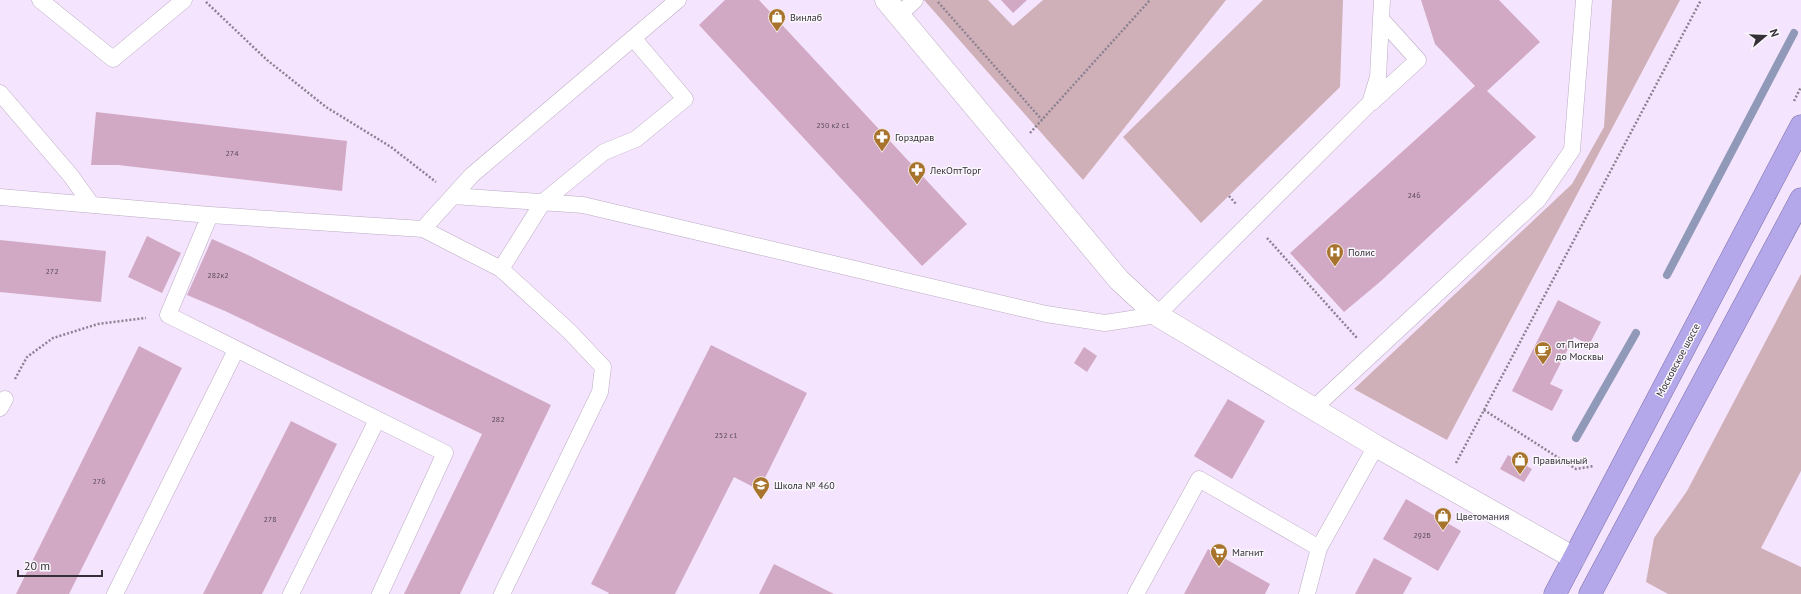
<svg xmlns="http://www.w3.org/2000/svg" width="1801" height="594" viewBox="0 0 1801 594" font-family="'PT Sans',sans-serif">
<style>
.green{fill:#d0b0b8}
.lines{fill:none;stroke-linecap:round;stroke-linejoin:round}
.stream{stroke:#9099b7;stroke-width:8}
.building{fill:#d1a9c4}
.service-casing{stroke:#bbabc3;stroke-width:17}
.minor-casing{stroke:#bbabc3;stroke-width:23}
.trunk-casing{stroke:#7c6fa8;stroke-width:23}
.path{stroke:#8c8191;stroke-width:2.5;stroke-dasharray:2 2;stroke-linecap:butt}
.service{stroke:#fff;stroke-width:16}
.minor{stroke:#fff;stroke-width:22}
.trunk{stroke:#b4a8ea;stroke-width:22}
.labels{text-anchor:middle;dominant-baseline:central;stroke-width:3;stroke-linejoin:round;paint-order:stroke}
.number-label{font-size:8px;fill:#5c4e5b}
.poi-label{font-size:10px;fill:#352f38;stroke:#faf7fc;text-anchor:start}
.street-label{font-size:10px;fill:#352f38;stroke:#faf7fc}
</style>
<rect width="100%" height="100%" fill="#f5e4fd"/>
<path class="green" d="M924,0h64l25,26 30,-26h183l-143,180z
M1263,0h80l-3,87 -139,136 -78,-86z
M1612,0h68l-233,440 -93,-51 218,-205 32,-57z
M1801,274v197l-40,77 40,19v27h-133l-22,-12 8,-44 33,-47z"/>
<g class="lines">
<path class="stream" d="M1667,275l127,-242
M1576,438l60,-105"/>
</g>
<path class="building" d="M725,0h34l208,224 -45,42 -223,-241z
M1001,0h26l-14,13z
M1421,0h78l41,42 -53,49 49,46 -155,144 -37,31 -54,-59 185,-167 -40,-42z
M96,112l251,29 -5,50 -224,-26h-27z
M147,236l34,17 -19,40 -34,-16z
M212,239l36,16 303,150 -91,189h-56l78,-160 -257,-123 -38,-16z
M0,240l106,11 -5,51 -101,-10z
M1558,300l43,22 -12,23 -15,-8 -24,47 13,6 -11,21 -40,-20z
M711,345l96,48 -48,97 -25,-13 -59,117h-67l1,-1 -18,-9z
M139,346l43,22 -113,226h-53z
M1084,347l13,9 -10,16 -13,-9z
M1228,399l37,22 -33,58 -38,-23z
M291,421l46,23 -75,150h-59z
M1508,455l24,14 -8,13 -24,-13z
M1406,499l55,32 -23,40 -55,-32z
M1208,549l62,35 -5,10h-81z
M1374,558l38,20 -9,16h-48z
M774,564l60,30h-75z"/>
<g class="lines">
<g class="service-casing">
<path id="service" d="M40,0l73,59 71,-59
M899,15l16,-15
M0,93l71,83 20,28
M1371,103l47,-43 -37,-41
M453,196l130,9 463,109 59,9 52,-8 213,-212 8,-26 4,-77
M0,197l210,18 213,14 78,40 68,62 34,36 -3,25 -98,202
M210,215l-42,100 277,138 -65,141
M423,229l49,-54 206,-175
M501,269l42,-67 61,-50 32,-13 49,-40 -52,-61
M0,408l5,-9
M1313,409l225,-209 34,-50 12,-150
M115,594l121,-244
M291,594l86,-174
M1136,594l63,-115 120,69
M1307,594l12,-46 57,-102"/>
</g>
<g class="minor-casing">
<path id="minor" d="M886,0l233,280 38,35 219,131 198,112"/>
</g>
<g class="trunk-casing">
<path id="trunk" d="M1555,594l246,-468
M1590,594l211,-395"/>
</g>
<path class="path" d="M206,2l61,58 59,47 65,40 45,35
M938,2l104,118
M1794,101l7,-14
M1030,133l120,-133
M1229,196l7,8
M1267,238l90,100
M15,379l12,-22 26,-19 45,-14 48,-6
M1484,410l92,59 18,-3
M1456,463l245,-463"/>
<use href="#service" class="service"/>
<use href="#minor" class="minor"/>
<use href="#trunk" class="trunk"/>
</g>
<defs>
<g id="shop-pin" transform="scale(0.9)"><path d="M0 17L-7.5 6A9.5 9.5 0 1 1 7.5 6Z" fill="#a8732c" stroke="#faf7fc"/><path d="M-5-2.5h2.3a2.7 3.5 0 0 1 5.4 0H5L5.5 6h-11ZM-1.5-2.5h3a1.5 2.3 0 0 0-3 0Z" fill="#fff"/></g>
<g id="pharmacy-pin" transform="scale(0.9)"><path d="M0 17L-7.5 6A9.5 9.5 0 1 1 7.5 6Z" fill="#a8732c" stroke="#faf7fc"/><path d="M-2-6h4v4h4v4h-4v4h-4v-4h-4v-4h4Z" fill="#fff"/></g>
<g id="hospital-pin" transform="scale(0.9)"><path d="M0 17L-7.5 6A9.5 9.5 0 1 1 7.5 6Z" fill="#a8732c" stroke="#faf7fc"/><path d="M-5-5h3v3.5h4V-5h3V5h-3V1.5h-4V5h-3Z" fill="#fff"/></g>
<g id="cafe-pin" transform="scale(0.9)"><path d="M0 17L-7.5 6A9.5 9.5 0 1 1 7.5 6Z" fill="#a8732c" stroke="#faf7fc"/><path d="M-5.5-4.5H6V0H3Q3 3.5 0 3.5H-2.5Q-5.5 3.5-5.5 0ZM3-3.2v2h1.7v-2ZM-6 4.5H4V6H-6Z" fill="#fff"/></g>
<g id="school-pin" transform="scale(0.9)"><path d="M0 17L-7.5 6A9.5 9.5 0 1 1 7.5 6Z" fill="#a8732c" stroke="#faf7fc"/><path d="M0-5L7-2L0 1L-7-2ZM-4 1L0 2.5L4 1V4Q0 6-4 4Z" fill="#fff"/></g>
<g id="supermarket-pin" transform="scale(0.9)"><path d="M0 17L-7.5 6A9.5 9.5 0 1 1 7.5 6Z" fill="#a8732c" stroke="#faf7fc"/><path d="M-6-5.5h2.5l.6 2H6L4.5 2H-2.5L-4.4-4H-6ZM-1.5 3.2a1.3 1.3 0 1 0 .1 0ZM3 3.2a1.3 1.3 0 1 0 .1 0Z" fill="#fff"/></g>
</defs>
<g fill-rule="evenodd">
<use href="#shop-pin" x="777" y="17"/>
<use href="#pharmacy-pin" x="882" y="137"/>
<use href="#pharmacy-pin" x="917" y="170"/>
<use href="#hospital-pin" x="1335" y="252"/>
<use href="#cafe-pin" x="1543" y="350"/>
<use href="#shop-pin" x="1520" y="460"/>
<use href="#school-pin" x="761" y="485"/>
<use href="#shop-pin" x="1443" y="516"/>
<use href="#supermarket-pin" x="1219" y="552"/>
</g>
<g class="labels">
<g class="number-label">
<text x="833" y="125">250 к2 с1</text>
<text x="232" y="153">274</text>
<text x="1414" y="195">246</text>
<text x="52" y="271">272</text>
<text x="218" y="275">282к2</text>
<text x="498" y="419">282</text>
<text x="726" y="435">252 с1</text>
<text x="99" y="481">276</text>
<text x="270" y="519">278</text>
<text x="1422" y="535">292Б</text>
</g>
<g class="poi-label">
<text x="790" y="17">Винлаб</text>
<text x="895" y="137">Горздрав</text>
<text x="930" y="170">ЛекОптТорг</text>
<text x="1348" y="252">Полис</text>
<text x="1556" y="344">от Питера<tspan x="1556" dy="12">до Москвы</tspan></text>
<text x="1533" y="460">Правильный</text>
<text x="774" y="485">Школа № 460</text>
<text x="1456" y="516">Цветомания</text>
<text x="1232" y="552">Магнит</text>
</g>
<g class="street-label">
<text transform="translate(1678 360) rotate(-62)">Московское шоссе</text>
</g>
</g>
<g transform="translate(1765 36) rotate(71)" stroke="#faf7fc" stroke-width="3" paint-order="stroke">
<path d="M0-3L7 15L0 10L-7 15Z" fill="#352f38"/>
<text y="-6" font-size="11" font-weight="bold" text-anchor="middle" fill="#352f38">N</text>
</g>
<path d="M18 570v6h84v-6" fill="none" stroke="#352f38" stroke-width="2"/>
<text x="24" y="570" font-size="12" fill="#352f38" stroke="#faf7fc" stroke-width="3" paint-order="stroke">20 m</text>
</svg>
